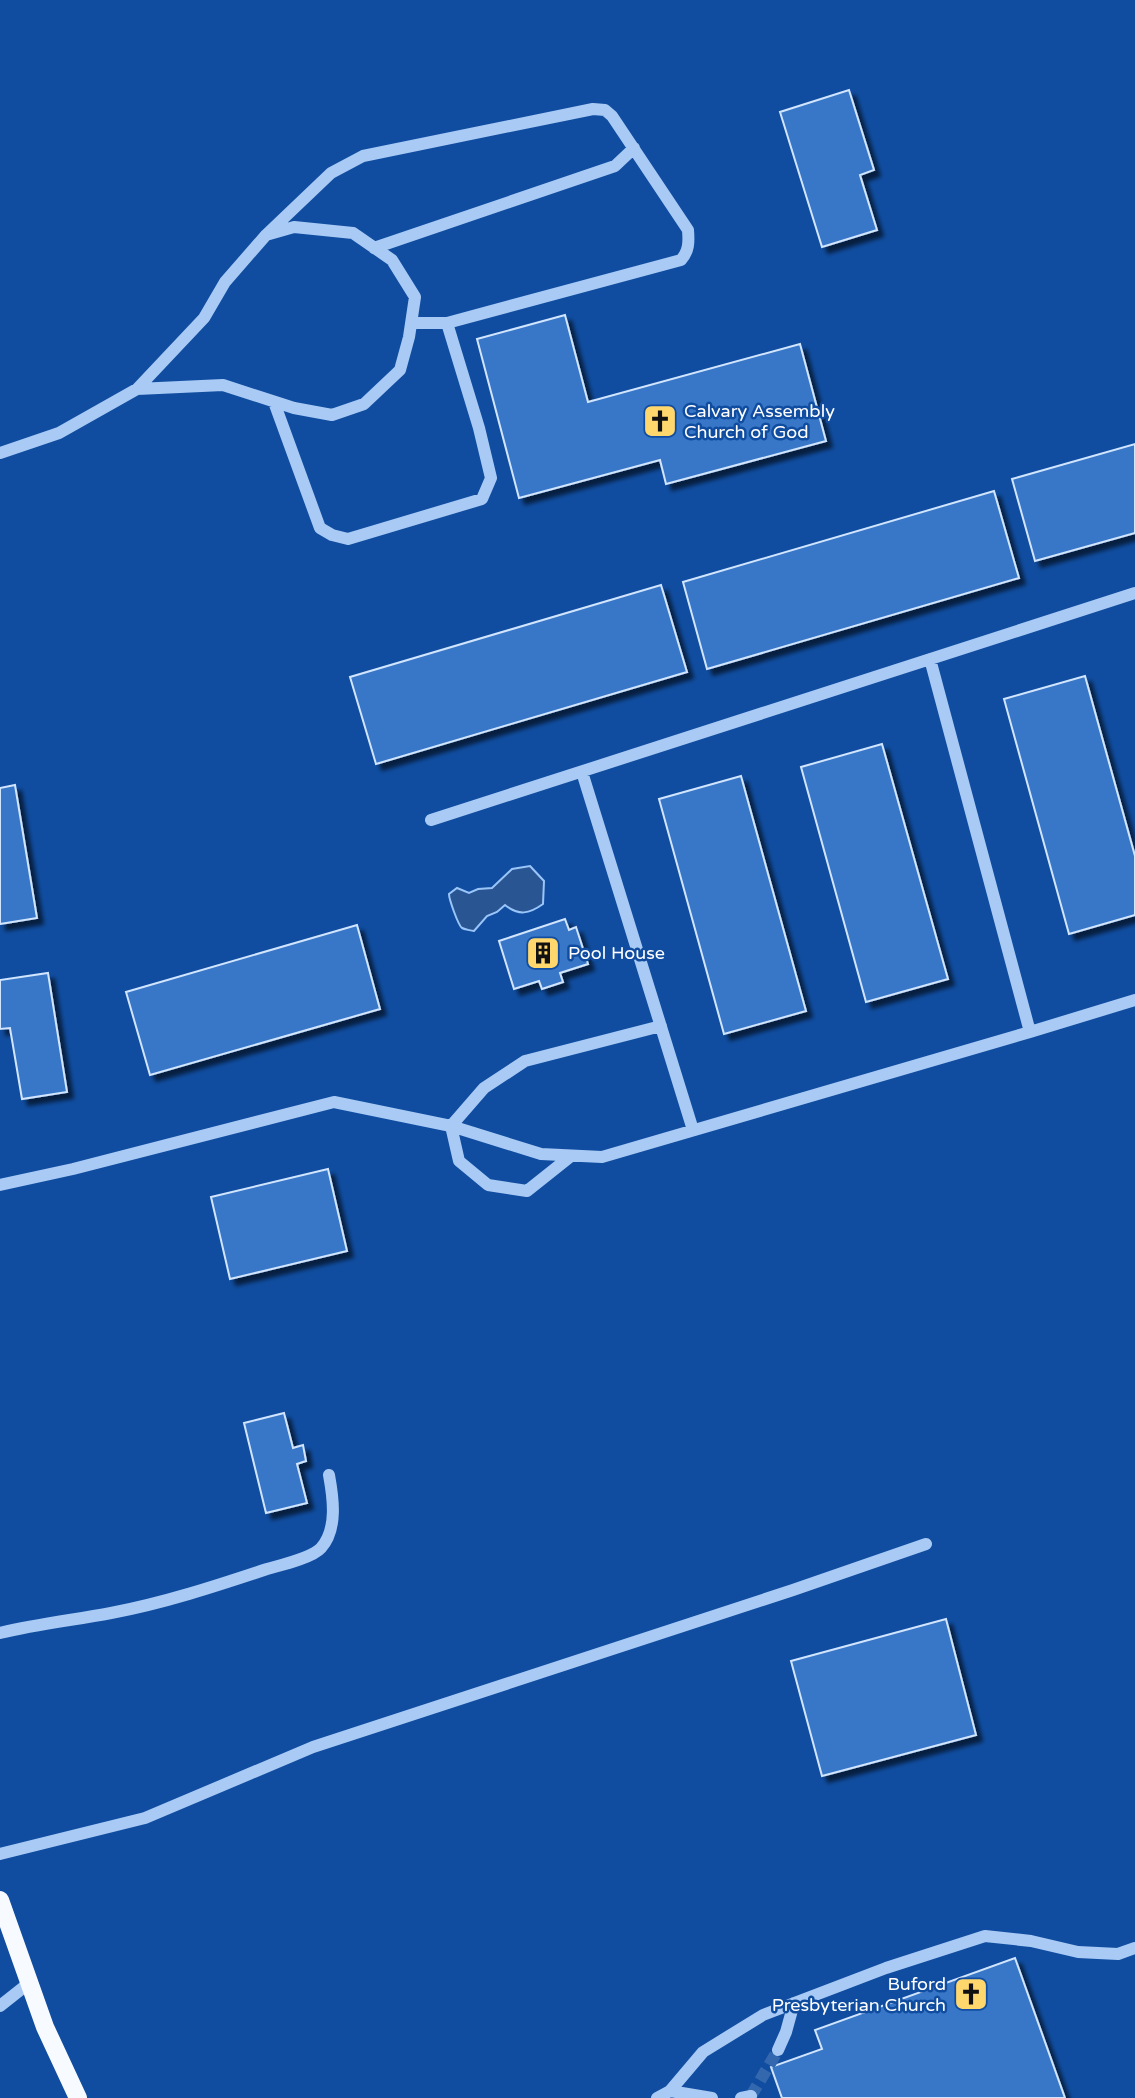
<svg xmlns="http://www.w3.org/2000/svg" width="1135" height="2098" viewBox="0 0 1135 2098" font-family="'Varela Round',sans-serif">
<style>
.water{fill:#295593;stroke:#9ac5f9;stroke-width:2}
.building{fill:#3977c8;stroke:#d1e5fe;stroke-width:2;filter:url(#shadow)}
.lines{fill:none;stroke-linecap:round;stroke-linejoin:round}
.minor-tunnel{stroke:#3468ae;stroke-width:12;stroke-dasharray:12 6;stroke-linecap:butt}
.minor{stroke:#a8caf5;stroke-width:12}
.major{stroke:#f7faff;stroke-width:18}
.labels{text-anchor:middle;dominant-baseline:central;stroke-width:5;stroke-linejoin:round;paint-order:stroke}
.poi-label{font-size:18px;fill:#fff;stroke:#104da0;text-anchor:start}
</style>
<defs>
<filter id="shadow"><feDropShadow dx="6" dy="6" stdDeviation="2" flood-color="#0009"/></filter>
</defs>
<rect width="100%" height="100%" fill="#104da0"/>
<path class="water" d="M530,866l14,15 -1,23c-14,10 -24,12 -38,1l-8,7 -10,4 -13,15c-2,0 -10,-2 -12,-3 -4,-3 -13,-29 -13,-34l8,-6 12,5 9,-4 14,-1 20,-19z"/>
<path class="building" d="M849,90l25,80 -14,5 17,55 -55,17 -42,-135z
M565,315l23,87 212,-58 26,97 -160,43 -6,-24 -141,38 -42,-159z
M1135,444v89l-100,28 -23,-82z
M994,491l25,87 -312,91 -24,-87z
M661,585l26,87 -311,92 -26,-87z
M1085,676l50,180v59l-66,19 -65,-235z
M882,744l66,235 -82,23 -65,-235z
M741,776l65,235 -82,23 -65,-235z
M15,785l22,133 -37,6v-136z
M565,919l4,11 7,-3 12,37 -28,9 3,9 -21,7 -3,-8 -25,8 -15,-48z
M357,925l23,84 -230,66 -24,-83z
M48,973l19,119 -45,7 -12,-71 -10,1v-49z
M328,1169l19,82 -117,28 -19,-82z
M284,1413l9,35 10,-3 3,16 -9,3 10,39 -41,10 -22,-90z
M946,1619l30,116 -154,41 -31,-115z
M1015,1958l50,140h-283l-11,-31 51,-18 -7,-19z"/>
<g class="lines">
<path class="minor-tunnel" d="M751,2096l27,-46"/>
<path class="minor" d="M266,235l65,-62 32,-17 230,-47 12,1 7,6 76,114c1,12 1,21 -7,30l-234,63 32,105 12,50 -9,21 -134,40 -16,-4 -12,-7 -46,-126
M374,248l241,-82 19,-18
M411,323h36
M0,453l59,-20 78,-44 67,-71 21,-36 41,-47 28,-8 59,6 39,27 23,37 -6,40 -9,33 -36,34 -32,11 -38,-7 -71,-23 -86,4
M930,659l100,373
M582,772l111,358
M431,820l704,-227
M571,1156l-44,35 -39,-6 -29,-24 -8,-35 33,-38 41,-27 136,-35
M0,1185l73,-16 261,-67 117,24 90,28 61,3 428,-125 105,-32
M0,1633c37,-9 74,-13 111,-20 53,-10 105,-27 156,-44 14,-4 45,-11 54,-21 17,-19 12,-51 8,-73
M0,1854l145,-36 168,-71 480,-157 133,-46
M0,2006l29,-23
M778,2050l8,-18 8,-29
M670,2091l42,7
M657,2098l13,-7 33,-39 60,-37 123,-47 99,-32 46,5 47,11 40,2 17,-6
M741,2098l10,-2"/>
<path class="major" d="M0,1900l45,127 33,71"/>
</g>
<defs>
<g id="church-square" transform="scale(1.75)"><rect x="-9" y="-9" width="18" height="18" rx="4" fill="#ffd76d" stroke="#104da0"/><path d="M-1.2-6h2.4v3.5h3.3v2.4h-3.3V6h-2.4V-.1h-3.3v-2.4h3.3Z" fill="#111"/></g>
<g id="building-square" transform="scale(1.75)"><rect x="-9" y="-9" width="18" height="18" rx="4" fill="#ffd76d" stroke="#104da0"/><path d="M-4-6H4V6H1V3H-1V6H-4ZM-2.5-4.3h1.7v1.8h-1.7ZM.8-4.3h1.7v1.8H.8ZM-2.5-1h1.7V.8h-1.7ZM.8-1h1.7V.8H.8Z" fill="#111"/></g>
</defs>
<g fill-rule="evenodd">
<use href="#church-square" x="660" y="421"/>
<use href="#building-square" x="543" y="953"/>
<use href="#church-square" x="971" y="1994"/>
</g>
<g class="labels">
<g class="poi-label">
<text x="684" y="411">Calvary Assembly<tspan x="684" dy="21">Church of God</tspan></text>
<text x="568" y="953">Pool House</text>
<text x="946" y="1984" text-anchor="end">Buford<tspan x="946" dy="21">Presbyterian Church</tspan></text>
</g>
</g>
</svg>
